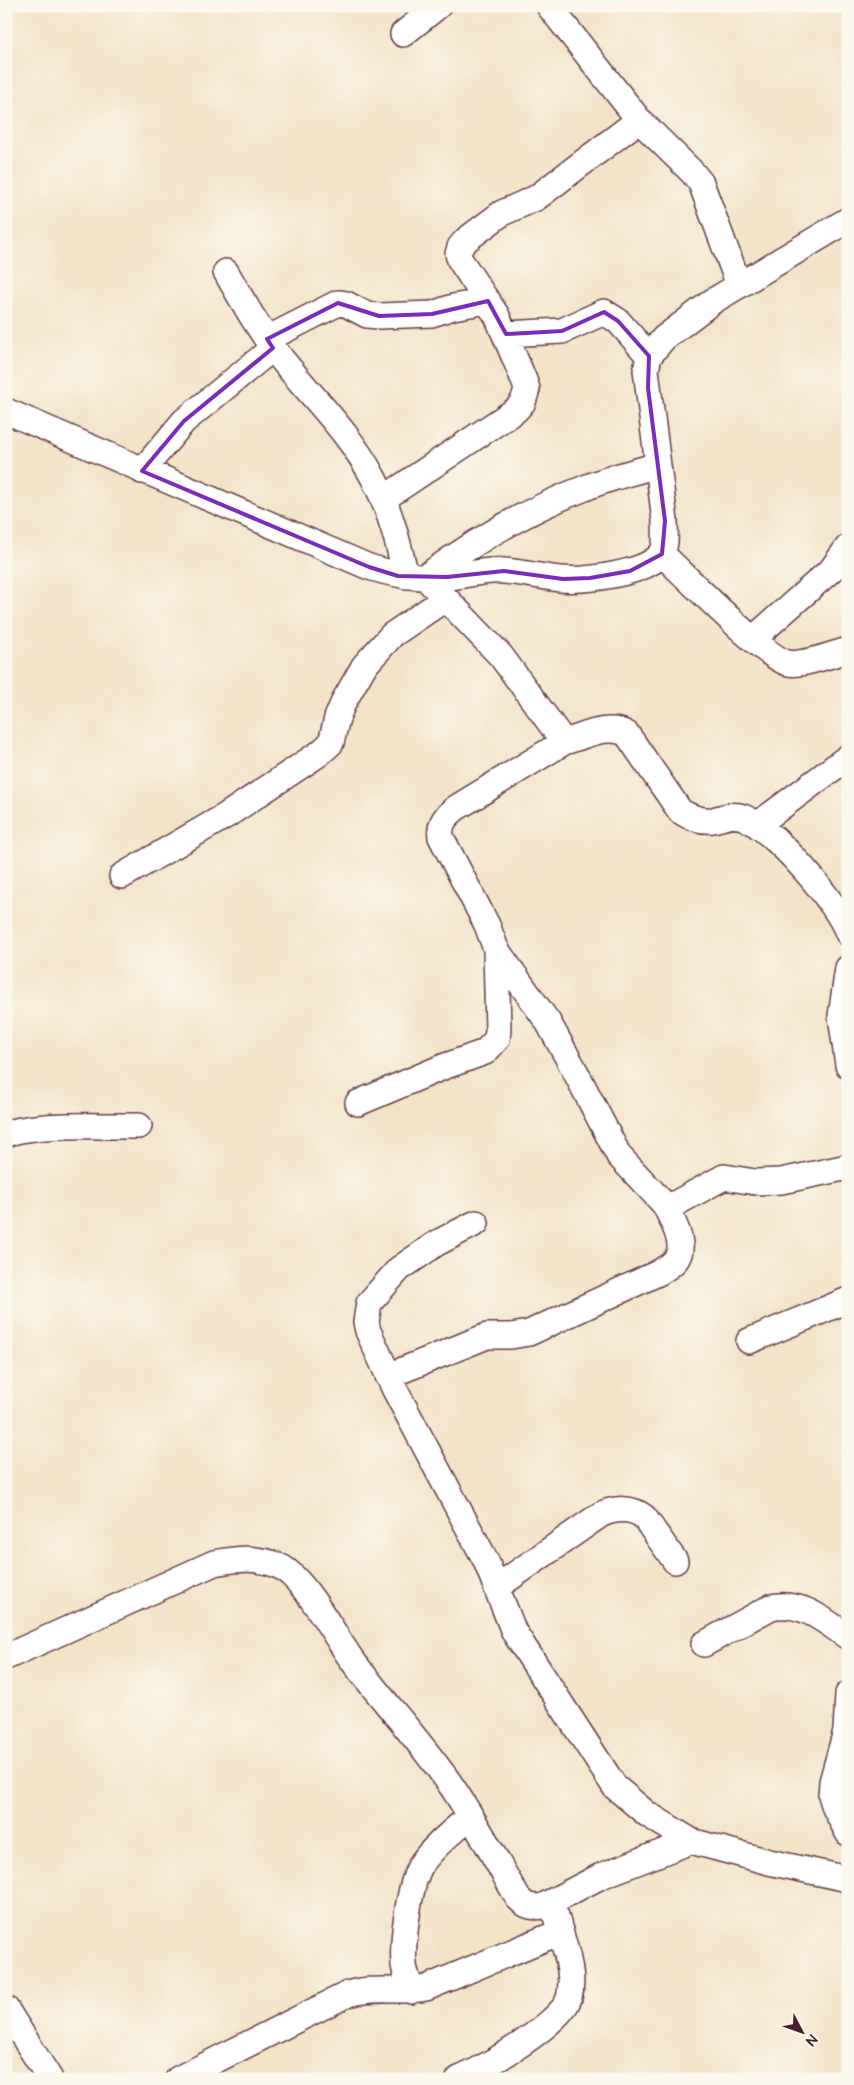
<svg xmlns="http://www.w3.org/2000/svg" width="854" height="2085" viewBox="0 0 854 2085" font-family="'Architects Daughter',sans-serif">
<style>
.lines{fill:none;stroke-linecap:round;stroke-linejoin:round}
.minor-casing{stroke:#633c42;stroke-width:28}
.minor{stroke:#fff;stroke-width:25}
.marked{fill:none;stroke:#7b2cbf;stroke-width:4;stroke-linejoin:round}
</style>
<rect width="100%" height="100%" fill="#fbf7ec"/>
<filter id="ink" filterUnits="userSpaceOnUse"><feTurbulence type="fractalNoise" baseFrequency=".02" numOctaves="2"/><feDisplacementMap in="SourceGraphic" scale="10" xChannelSelector="R" yChannelSelector="G"/><feConvolveMatrix kernelMatrix="1 2 1 2 8 2 1 2 1" color-interpolation-filters="sRGB"/></filter>
<filter id="wash" filterUnits="userSpaceOnUse"><feTurbulence type="fractalNoise" baseFrequency=".0096" numOctaves="4" result="noise"/><feDisplacementMap in="SourceGraphic" scale="20" xChannelSelector="R" yChannelSelector="G"/><feGaussianBlur stdDeviation="1.12" result="paint"/><feColorMatrix in="noise" values="0 0 0 0 0 0 0 0 0 0 0 0 0 0 0 0 0 1.4 0 .05"/><feComposite in="paint" operator="in"/></filter>
<g filter="url(#wash)">
<rect width="100%" height="100%" fill="#f3e3c7"/>
</g>
<g filter="url(#ink)">
<g class="lines">
<g class="minor-casing">
<path id="minor" d="M549,6l90,114 53,52 9,11 38,102
M403,34l35,-28
M226,272c18,31 35,62 58,90 31,38 67,73 90,117 16,31 24,63 32,97
M506,334l56,-3 42,-19 14,9 31,35
M267,339l71,-36 8,1 21,11 12,1 53,-2 21,-7 35,-6
M6,411l363,156c25,8 51,12 78,10 19,-1 37,-8 57,-6 18,1 37,6 56,8 24,2 86,-5 101,-25 6,-7 4,-24 4,-33l-19,-151 3,-14 15,-18 49,-37 135,-81
M658,465c-24,7 -50,13 -73,23 -58,22 -110,53 -160,89l76,79 63,86c19,-5 44,-19 63,-8l53,77c9,6 21,10 33,9 10,-2 18,-7 30,-3 31,12 94,85 105,116
M142,471l42,-50 89,-73
M383,499l133,-89 7,-8 4,-13 -3,-9 -27,-64 -37,-56 -2,-6 2,-7 6,-7 36,-27 34,-15 103,-78
M662,554c22,20 104,105 126,109 15,3 45,-9 60,-13
M753,639l79,-70 16,-22
M564,742l-108,66c-10,8 -17,15 -15,29l46,88 9,24 52,73 27,49 44,85 46,49 6,1 53,-29 31,5 26,-1 67,-14
M757,825l91,-68
M122,876l105,-61 93,-62 11,-10 6,-25 7,-17 20,-35 28,-31 53,-36
M848,968l-7,48 7,49
M358,1103l85,-36 42,-15 12,-13 1,-9 -2,-81
M6,1134c32,-12 97,-7 133,-8
M476,1223l-39,20 -38,26 -30,34 -3,19 2,9 27,59 91,171 28,71 101,155 32,27 44,27 78,21 79,17
M749,1341l99,-41
M388,1376l99,-40h24l18,-3 129,-60c6,-4 15,-8 19,-15 10,-15 -6,-39 -12,-53
M497,1587l103,-72c14,-7 32,-8 44,2l31,44
M704,1644l67,-37c30,-7 54,14 77,30
M6,1657l208,-94c22,-4 46,-7 67,4 25,14 53,68 71,93 31,41 66,79 96,121 26,37 47,78 70,117 8,8 13,10 25,8l58,-30 90,-35
M848,1694l-2,37 -14,51 -1,13 4,13 13,25
M411,1991c-2,-9 -6,-18 -7,-26 -2,-24 5,-82 18,-102 13,-18 31,-32 47,-46
M6,2009l44,70
M178,2079l170,-85c25,-8 52,-1 78,-6l134,-56
M459,2079c25,-10 103,-56 110,-81 7,-26 -7,-57 -13,-82"/>
</g>
<use href="#minor" class="minor"/>
</g>
</g>
<path class="marked" d="M488,301l18,33 56,-3 42,-19 14,9 31,35 -1,32 17,133 -3,33 -32,17 -40,7 -27,1 -59,-8 -57,6 -49,-1 -29,-9 -227,-96 42,-50 89,-73 -6,-9 71,-36 41,13 53,-2z"/>
<rect width="854" height="2085" fill="none" stroke="#fbf7ec" stroke-width="25"/>
<g transform="translate(802 2032) rotate(131)" stroke="#fbf7ec" stroke-width="4" paint-order="stroke">
<path d="M0-4L9 19L0 12L-9 19Z" fill="#4a1f2b"/>
<text y="-8" font-size="14" font-weight="bold" text-anchor="middle" fill="#4a1f2b">N</text>
</g>
</svg>
